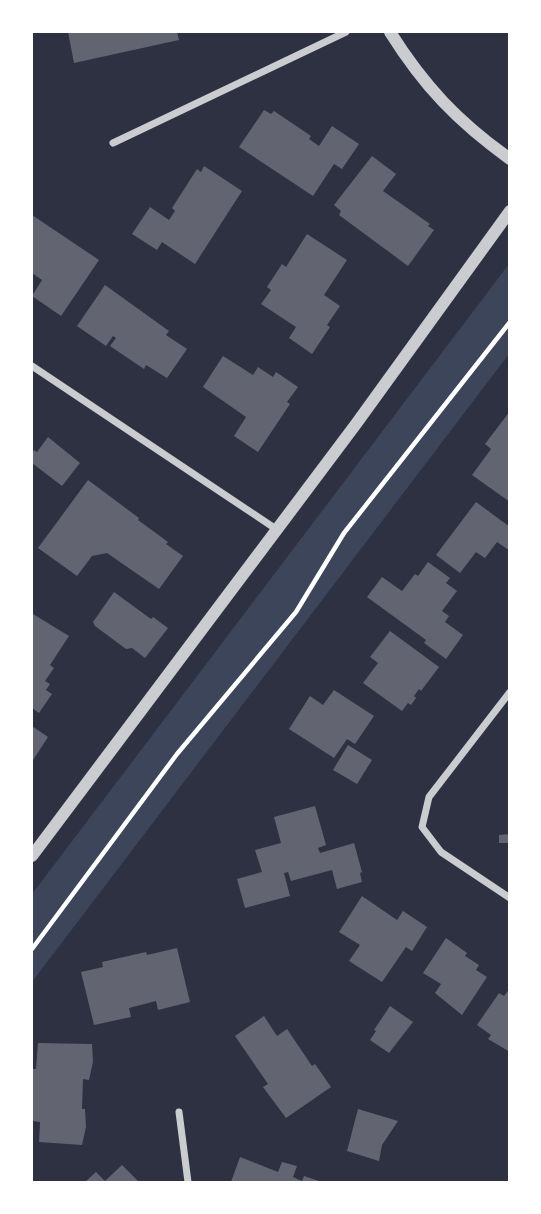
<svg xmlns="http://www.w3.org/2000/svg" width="541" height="1214" viewBox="0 0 541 1214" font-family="Cabin,sans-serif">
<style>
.green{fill:#3c4559}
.building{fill:#626471}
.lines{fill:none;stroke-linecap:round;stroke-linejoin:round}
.path{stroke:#fff;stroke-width:4.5}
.minor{stroke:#caccd0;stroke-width:7}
.tertiary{stroke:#caccd0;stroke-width:12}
</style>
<rect width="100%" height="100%" fill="#2d3142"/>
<path class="green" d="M509,264v90l-477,628v-88z"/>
<path class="building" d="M68,32h109l2,8 -105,23z
M264,110l7,4 3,-3 37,25 -2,3 10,7 13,-20 27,18 -17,25 -8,-5 -21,32 -74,-49z
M372,156l24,18 -13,17 47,33 -2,2 6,4 -26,36 -69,-51 2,-4 -7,-6z
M204,166l38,25 -47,73 -33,-22 -5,8 -25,-16 18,-27 19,13 6,-9 -3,-3 25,-39 4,3z
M32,215l67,45 -38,56 -29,-20 10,-16 -10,-7z
M307,234l40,26 -23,35 16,11 -13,19 3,2 -18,27 -23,-16 7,-11 -35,-23 10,-14 -4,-3 15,-23 4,3z
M105,285l64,46 -3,4 21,14 -20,29 -21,-13 -2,4 -34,-23 6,-8 -3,-2 -7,10 -29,-20z
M223,356l30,19 5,-8 15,10 3,-5 22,15 -11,15 3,2 -32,48 -24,-16 12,-19 -43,-30z
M510,411v91l-38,-27 19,-26 -6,-5z
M48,437l32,26 -18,23 -30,-23v-10l2,-3 3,2z
M88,480l51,38 -1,2 30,22 -2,2 17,12 -24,33 -52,-36 -15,3 -15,20 -39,-28z
M476,502l34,25v24l-13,-9 -12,16 -9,-6 -16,21 -24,-18z
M428,562l22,16 -4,5 11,8 -15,20 7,5 -4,6 18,13 -17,24 -22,-16 2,-3 -59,-43 15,-20 20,14 13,-17 3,2z
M114,592l37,27 2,-2 15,11 -23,30 -13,-10 -6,1 -31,-23 -2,-4z
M33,614l36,22 -19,29 4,3 -9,13 5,3 -4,6 6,4 -13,19 -7,-5z
M390,631l49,36 -18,24 -2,-2 -5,7 2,2 -5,7 -3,-2 -6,8 -39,-28 15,-20 -8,-6z
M334,690l40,26 -19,28 -8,-5 -13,19 -45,-29 21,-33 13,9z
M32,726l16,11 -15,23 -1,-1z
M348,745l24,15 -15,24 -24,-14z
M315,806l11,39 -8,3 2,5 34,-10 8,29 -2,1 2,9 -25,7 -5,-19 -41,11 -3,-9 -4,1 6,23 -45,12 -8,-29 25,-7 -7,-22 26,-7 -7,-26z
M510,834v9h-11v-8z
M362,896l35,24 6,-9 24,16 -15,24 -6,-4 -24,35 -33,-21 11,-16 -21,-13z
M446,938l21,15 -2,3 14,9 -3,5 11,7 -25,38 -27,-22 6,-9 -18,-11z
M177,948l13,54 -32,8 -2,-9 -27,7 2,9 -37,8 -13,-53 22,-5 -1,-5 44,-10 1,3z
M510,988v64l-22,-13 3,-4 -14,-10 22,-32 5,3z
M390,1006l23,16 -24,31 -19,-13 6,-9 -2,-1z
M264,1016l13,20 10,-7 25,37 3,-2 16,23 -45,31 -23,-31 5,-3 -33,-48z
M38,1043l54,1 1,18 -4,18 -6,-1 -1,30h3l1,18 -4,18 -43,-3 1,-20 -8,-1v-52h4z
M358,1109l40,12 -16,24 -3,16 -32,-10z
M240,1157l38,15 4,-10 15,4 -4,11 9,4 2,-5 18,6h-91z
M122,1165l17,17h-54l11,-10 9,9z"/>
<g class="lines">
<path class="path" d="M32,949l145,-195 119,-142 48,-79 166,-211"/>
<path class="minor" d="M113,143l233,-111
M32,366l244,163
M510,692l-81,105 -7,30 19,25 69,46
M179,1112l9,70"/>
<path class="tertiary" d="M390,32c34,54 67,89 120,127
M32,856l324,-432 154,-213"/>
</g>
<rect width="541" height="1214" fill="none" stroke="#ffffff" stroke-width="66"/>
</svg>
